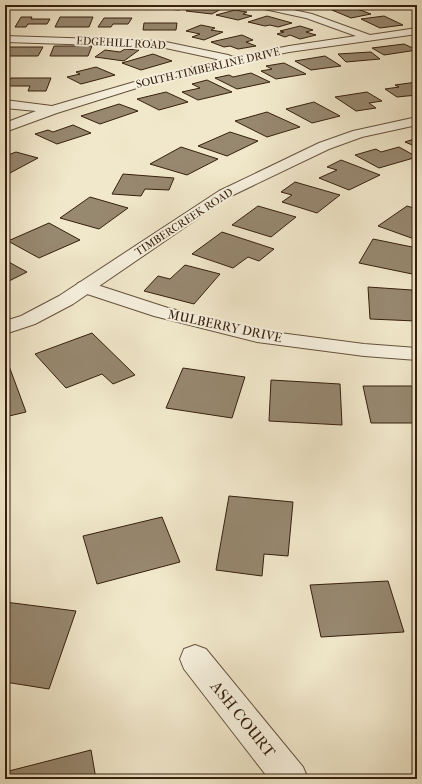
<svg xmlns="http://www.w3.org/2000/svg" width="422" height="784" viewBox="0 0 422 784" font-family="'IM FELL French Canon',serif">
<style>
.building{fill:#978870;stroke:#361f0d}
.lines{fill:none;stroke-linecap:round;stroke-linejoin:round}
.minor-casing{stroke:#65513c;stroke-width:2}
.tertiary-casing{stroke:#65513c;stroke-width:2}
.minor{fill:#f6f0dd;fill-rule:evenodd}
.tertiary{fill:#f6f0dd;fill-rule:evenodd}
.labels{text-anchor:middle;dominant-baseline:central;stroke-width:4;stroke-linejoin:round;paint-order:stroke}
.far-street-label{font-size:11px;fill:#361f0d;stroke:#f6f0dd}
.street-label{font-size:13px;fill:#361f0d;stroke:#f6f0dd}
.near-street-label{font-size:16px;fill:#361f0d;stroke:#f6f0dd}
</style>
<rect width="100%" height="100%" fill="#f1e8cb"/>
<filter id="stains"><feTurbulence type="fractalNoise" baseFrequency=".005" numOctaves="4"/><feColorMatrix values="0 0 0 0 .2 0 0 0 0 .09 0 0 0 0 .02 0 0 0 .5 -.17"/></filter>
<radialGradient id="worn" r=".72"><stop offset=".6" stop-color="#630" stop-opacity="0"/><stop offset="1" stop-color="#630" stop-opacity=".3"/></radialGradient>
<path class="building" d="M80,5h26l-1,2h-26z
M155,5h32l-8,5 -28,-2z
M198,5h1l24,3 -11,6 -26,-3z
M310,5h27l2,1 -16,3z
M352,7l19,7 -20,4 -19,-8z
M235,10l12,2 -4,2 9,2 -14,4 -22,-5z
M267,16l25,7 -14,4 -8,-2 -5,1 -17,-4z
M384,16l19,9 -23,3 -19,-9z
M21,17h11l-1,2h19l-3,5h-19l-2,3h-11z
M60,17h33l-4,10h-34z
M104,18h28l-4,6h-15l-2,3h-13z
M144,23h33l-1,7h-33z
M201,25l14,3 -4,2 12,2 -19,8 -12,-3 8,-3 -14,-3z
M300,26l13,4 -7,2 10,3 -16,4 -10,-4 -5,2 -8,-3 7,-2 -4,-1z
M242,35l11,5 -7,2 10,4 -18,3 -8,-3 -6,1 -13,-5z
M404,44l13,6 -33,5 -12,-7z
M54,46h38l-4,10h-38z
M10,47h33l-5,9h-33z
M125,49l14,1 -15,11 -29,-4 10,-7 15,2z
M371,52l9,7 -34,3 -8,-8z
M153,54l19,7 -31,9 -19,-7z
M325,56l16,10 -30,4 -16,-9z
M284,63l22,11 -30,5 -15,-8 11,-2 -6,-3z
M96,67l19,8 -34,9 -14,-7 13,-3 -4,-2z
M251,73l19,9 -33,7 -22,-11 14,-3 4,2z
M11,78h40l-5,13h-18l2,-5h-24z
M207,80l25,12 -34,8 -16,-8 18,-4 -8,-4z
M417,82v13l-20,2 -12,-8 14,-2 -4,-2z
M166,92l22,10 -29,8 -22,-11z
M367,92l15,9 -13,2 7,5 -20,3 -21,-14z
M314,102l26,14 -28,7 -26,-14z
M119,104l19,7 -38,13 -19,-8z
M267,112l33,15 -33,10 -32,-16z
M73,125l18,8 -34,11 -22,-10 13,-4 5,2z
M230,132l28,9 -31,15 -29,-10z
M417,138v9l-12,-5z
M181,147l37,12 -31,16 -37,-11z
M399,147l18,10 -38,11 -24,-13 21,-6 5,3z
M16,152l22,6 -28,15 -5,-2v-15z
M341,160l39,15 -31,15 -30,-12 18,-8 -10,-3z
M123,174l51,4 -5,12 -24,-1 -4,7 -29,-2z
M295,182l45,13 -23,18 -35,-11 10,-7 -11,-3z
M90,197l38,11 -29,21 -39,-11z
M258,206l38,11 -25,20 -39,-12z
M407,206l10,3v31l-39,-14z
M49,223l31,17 -41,18 -31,-17z
M222,232l52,17 -15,12 -11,-4 -15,11 -41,-14z
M373,239l44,9v27l-58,-12z
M5,260l22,12 -22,11z
M185,265l35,9 -26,30 -50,-13 14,-15 12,3z
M368,287l44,3 4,31 -46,-2z
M92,333l43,42 -22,9 -11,-10 -36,14 -31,-34z
M9,366l17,46 -21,5v-50z
M183,368l62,9 -13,41 -66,-10z
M271,380l69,4 2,41 -73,-4z
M363,386h54v37h-46z
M229,496l64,6 -5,54 -24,-2 -2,22 -46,-6z
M162,517l18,45 -83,22 -14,-48z
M388,581l16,51 -83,5 -11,-52z
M5,602l71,9 -27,78 -44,-7z
M91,750l5,29h-91v-7z"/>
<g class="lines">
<g class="minor-casing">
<path id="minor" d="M253,5h18l41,9 58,21 47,-7v6l-128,18 -72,15 -61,15 -99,31 -52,19v-9l31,-12 -31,-3v-8l47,6 96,-28 73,-18 -60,-13 -156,-5v-6l156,5 67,14 5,2 56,-11 67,-10 -50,-18 -51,-11z
M85,281l83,27 89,22 107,14 53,4v12l-53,-4 -107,-14 -103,-26 -76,-25 -2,-4 2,-4z
M195,645l11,4 97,118 5,12h-39l-85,-110 -4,-10 4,-10z"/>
</g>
<g class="tertiary-casing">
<path id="tertiary" d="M417,117v8l-55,12 -33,12 -100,48 -156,107 -38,20 -30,10v-13l16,-5 38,-20 160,-105 100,-48 34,-12z"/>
</g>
<use href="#minor" class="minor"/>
<use href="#tertiary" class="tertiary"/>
</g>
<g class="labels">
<g class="far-street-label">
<text transform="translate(121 43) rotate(3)">EDGEHILL ROAD</text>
<text transform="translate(208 68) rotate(-13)">SOUTH TIMBERLINE DRIVE</text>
<text transform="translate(184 222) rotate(-33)">TIMBERCREEK ROAD</text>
</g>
<g class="street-label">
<text transform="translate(225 326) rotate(12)">MULBERRY DRIVE</text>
</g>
<g class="near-street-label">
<text transform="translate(243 719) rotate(51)">ASH COURT</text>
</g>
</g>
<rect width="422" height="784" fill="none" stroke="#f1e8cb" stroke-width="20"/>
<rect x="6" y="6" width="410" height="772" fill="none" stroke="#361f0d" stroke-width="2"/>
<rect x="10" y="10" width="402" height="764" fill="none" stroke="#361f0d"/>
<rect width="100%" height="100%" filter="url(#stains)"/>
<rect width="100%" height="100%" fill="url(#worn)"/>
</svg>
